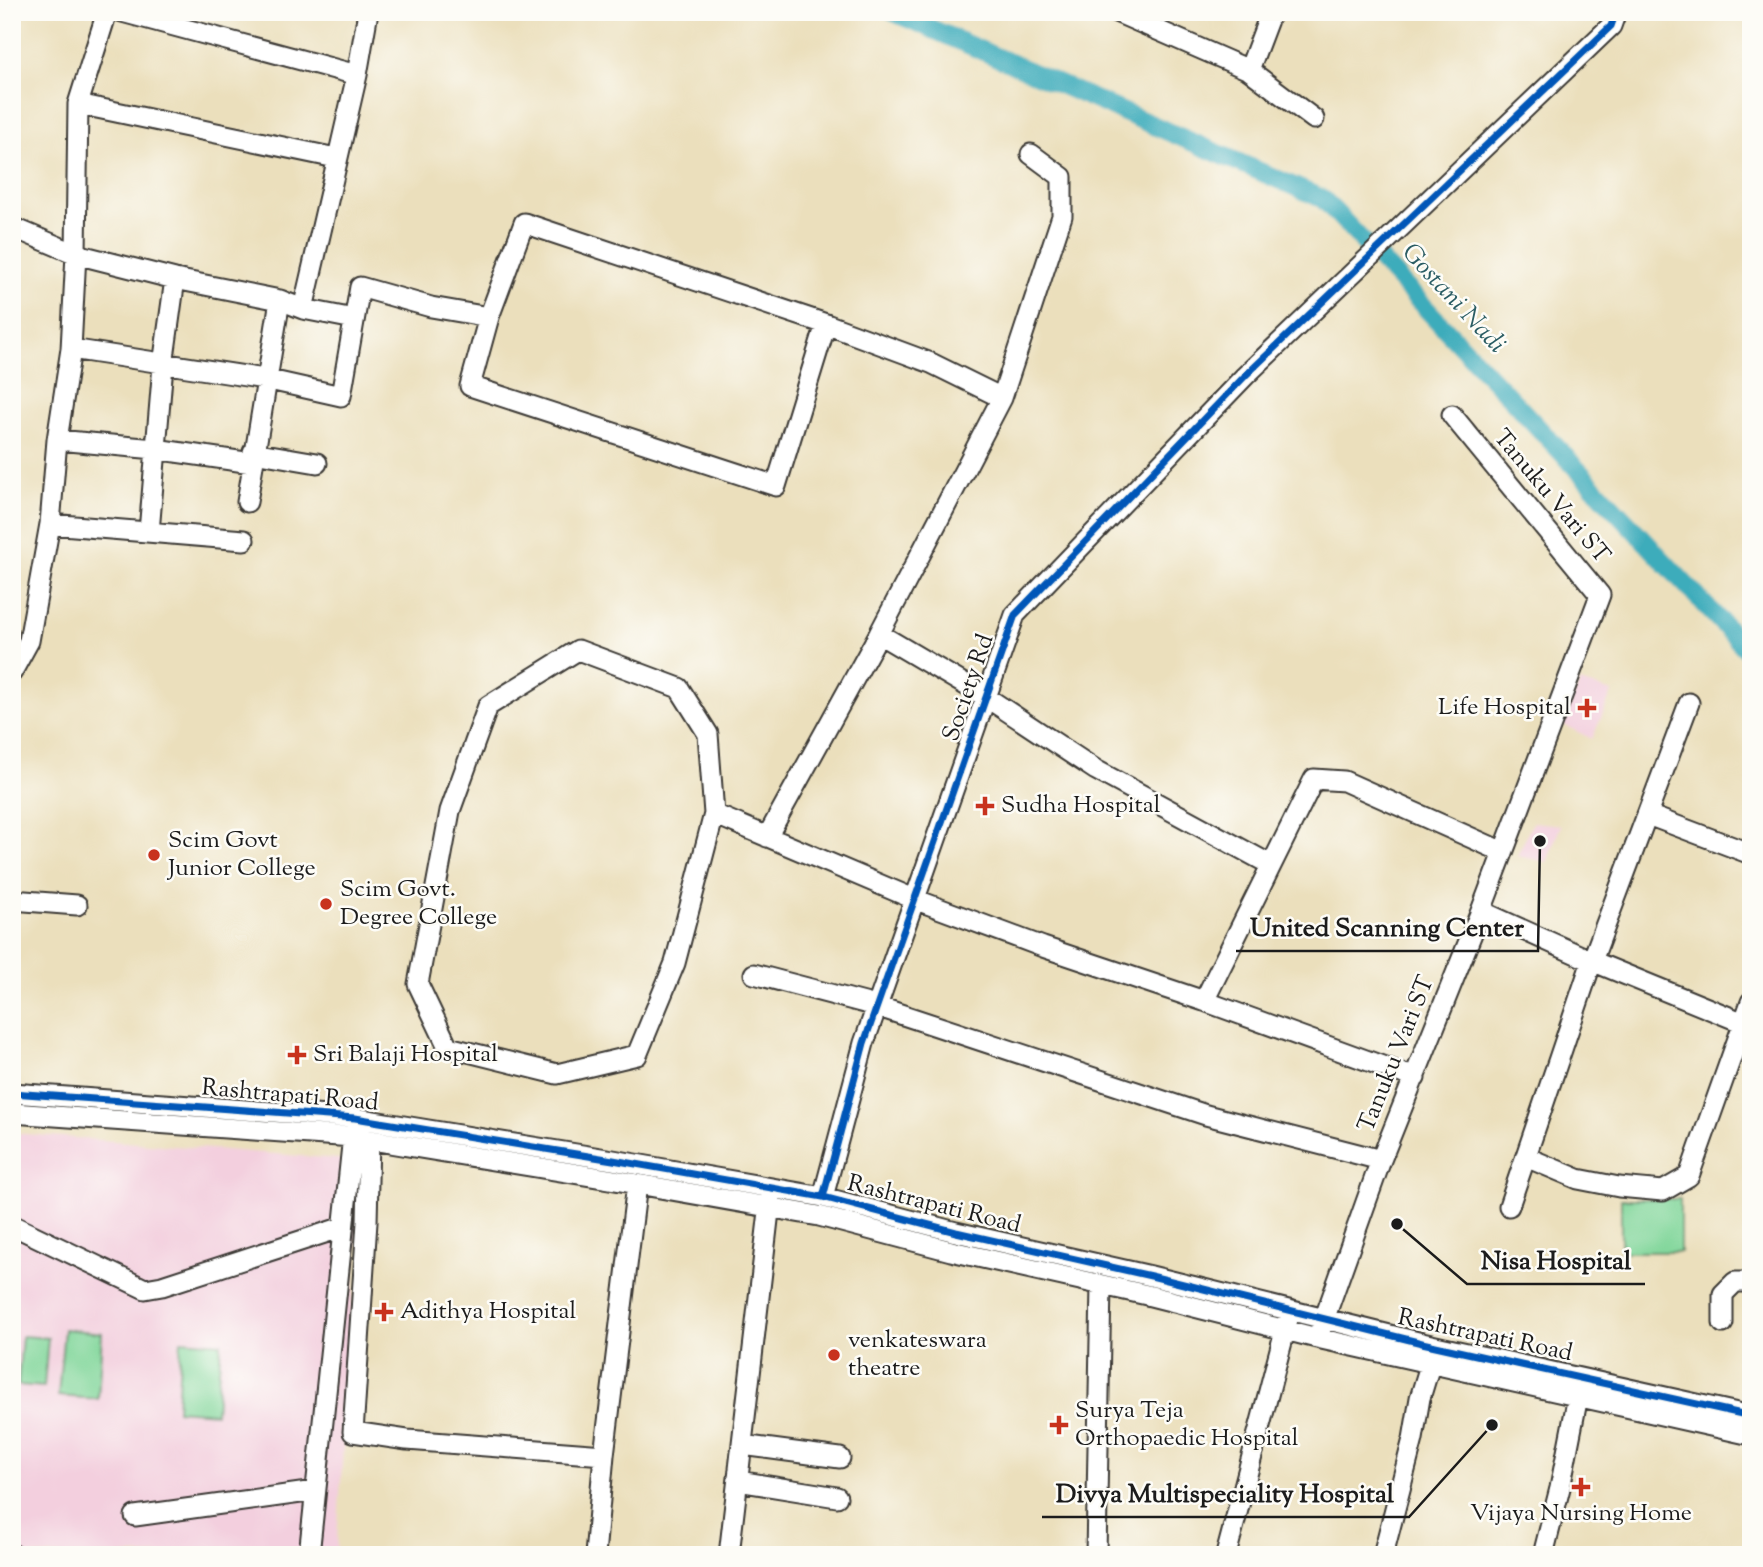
<svg xmlns="http://www.w3.org/2000/svg" width="1763" height="1567" viewBox="0 0 1763 1567" font-family="'Sorts Mill Goudy',serif">
<style>
.built{fill:#f3cfde}
.green{fill:#80d69a;stroke:#4e795b;stroke-width:2}
.lines{fill:none;stroke-linecap:round;stroke-linejoin:round}
.canal{stroke:#3dacbb;stroke-width:19}
.minor-casing{stroke:#3b3934;stroke-width:23}
.minor{stroke:#fff;stroke-width:19}
.cycleway-casing{stroke:#fdfcf7;stroke-width:11}
.cycleway{stroke:#0057b8;stroke-width:7}
.poi-dot{fill:#c8321e;stroke:#fdfcf7;stroke-width:2.5}
.labels{text-anchor:middle;dominant-baseline:central;stroke-width:5;stroke-linejoin:round;paint-order:stroke}
.street-label{font-size:24px;fill:#1c1c1c;stroke:#fdfcf7}
.poi-label{font-size:24px;fill:#1c1c1c;stroke:#fdfcf7;text-anchor:start}
.water-label{font-size:26px;font-style:italic;fill:#2b5d64;stroke:#fdfcf7}
.leader{fill:none;stroke:#1c1c1c;stroke-width:2.5}
.callout-dot{fill:#1c1c1c;stroke:#fdfcf7;stroke-width:2.5}
.callout-label{font-size:26px;text-anchor:middle;font-weight:bold;fill:#1c1c1c;stroke:#fdfcf7;stroke-width:5;stroke-linejoin:round;paint-order:stroke}
</style>
<rect width="100%" height="100%" fill="#fdfcf7"/>
<filter id="ink" filterUnits="userSpaceOnUse"><feTurbulence type="fractalNoise" baseFrequency=".0143" numOctaves="2"/><feDisplacementMap in="SourceGraphic" scale="14" xChannelSelector="R" yChannelSelector="G"/><feConvolveMatrix kernelMatrix="1 2 1 2 8 2 1 2 1" color-interpolation-filters="sRGB"/></filter>
<filter id="wash" filterUnits="userSpaceOnUse"><feTurbulence type="fractalNoise" baseFrequency=".00686" numOctaves="4" result="noise"/><feDisplacementMap in="SourceGraphic" scale="28" xChannelSelector="R" yChannelSelector="G"/><feGaussianBlur stdDeviation="1.57" result="paint"/><feColorMatrix in="noise" values="0 0 0 0 0 0 0 0 0 0 0 0 0 0 0 0 0 1.4 0 .05"/><feComposite in="paint" operator="in"/></filter>
<g filter="url(#wash)">
<rect width="100%" height="100%" fill="#ebdfbc"/>
<path class="built" d="M1580,682l32,10 -20,47 -30,-15z
M1533,822l28,3 -14,37 -30,-6z
M12,1133l350,28 -26,394h-324z"/>
<path class="green" d="M1621,1199h59v53h-59z
M64,1329l38,4 -4,66 -40,-3z
M22,1336l26,2 -4,49 -26,-2z
M181,1340l40,3 -5,70 -39,-3z"/>
<g class="lines">
<path class="canal" d="M893,12l430,187 428,455"/>
</g>
</g>
<g filter="url(#ink)">
<g class="lines">
<g class="minor-casing">
<path id="minor" d="M122,12l235,63
M1116,12l133,58 65,49
M1249,70l22,-58
M78,104l258,54
M1031,154l31,23v39l-60,182 -123,236 107,63 110,73 175,95
M12,227l64,27 99,25 105,21 23,9 51,10
M303,309l54,-234 11,-63
M826,324l-50,162 -306,-100 19,-69 35,-94 302,101 105,39 71,35
M71,349l194,30 76,17 19,-109 71,20 58,10
M57,440l98,9 97,14
M253,452l64,11
M247,502l33,-202
M50,524l194,16
M149,532l14,-167 12,-86
M578,650l101,38 29,46 6,80 -39,149 -38,92 -80,19 -109,-27 -30,-63 32,-173 38,-105z
M12,672l17,-31 21,-117 7,-84 14,-91 5,-95 2,-150 29,-92
M714,814l200,85 129,48 161,54 211,77
M1648,815l103,39
M767,837l112,-203
M12,900l65,5
M1481,911l111,50 159,65
M754,974l122,32 330,109 175,45
M1204,1001l110,-222 30,2 159,71
M12,1093l343,25 258,42 210,37 133,35 195,44 271,67 329,73
M12,1113l341,24 256,42 210,37 132,35 196,44 170,43 434,97
M369,1140l-2,82 -14,210 54,8 197,15 -9,100
M1526,1157l52,22 41,8 44,4 26,-15 62,-174
M823,1197l41,-154 151,-428 230,-239 366,-350 5,-14
M1509,1206l83,-245 97,-258
M12,1225l133,64 17,-3 181,-59
M1723,1323v-29l12,-12h16
M1320,1331l61,-171 100,-249 119,-316 -148,-180
M742,1445l98,13
M604,1455l33,-271
M738,1481l99,16
M135,1516l180,-25
M12,1554l1,1
M309,1555l45,-429
M729,1555l42,-361
M1096,1555l5,-270
M1226,1555l62,-236
M1383,1555l30,-116 7,-41 11,-36
M1543,1555l17,-67 18,-92 5,-10"/>
</g>
<use href="#minor" class="minor"/>
<g class="cycleway-casing">
<path id="cycleway" d="M12,1093l343,25 258,42 210,37 133,35 195,44 271,67 329,73
M823,1197l41,-154 151,-428 230,-239 366,-350 5,-14"/>
</g>
<use href="#cycleway" class="cycleway"/>
</g>
</g>
<g class="poi-dot">
<path d="M1583.5 697.5h7v7h7v7h-7v7h-7v-7h-7v-7h7z"/>
<path d="M981.5 795.5h7v7h7v7h-7v7h-7v-7h-7v-7h7z"/>
<circle cx="154" cy="855" r="7"/>
<circle cx="326" cy="904" r="7"/>
<path d="M293.5 1044.5h7v7h7v7h-7v7h-7v-7h-7v-7h7z"/>
<path d="M380.5 1301.5h7v7h7v7h-7v7h-7v-7h-7v-7h7z"/>
<circle cx="834" cy="1355" r="7"/>
<path d="M1055.5 1414.5h7v7h7v7h-7v7h-7v-7h-7v-7h7z"/>
<path d="M1577.5 1476.5h7v7h7v7h-7v7h-7v-7h-7v-7h7z"/>
</g>
<g class="labels">
<g class="street-label">
<text transform="translate(1551 497) rotate(50)">Tanuku Vari ST</text>
<text transform="translate(969 688) rotate(-71)">Society Rd</text>
<text transform="translate(1397 1054) rotate(-68)">Tanuku Vari ST</text>
<text transform="translate(290 1096) rotate(5)">Rashtrapati Road</text>
<text transform="translate(934 1205) rotate(14)">Rashtrapati Road</text>
<text transform="translate(1485 1336) rotate(12)">Rashtrapati Road</text>
</g>
<g class="poi-label">
<text x="1571" y="708" text-anchor="end">Life Hospital</text>
<text x="1001" y="806">Sudha Hospital</text>
<text x="168" y="841">Scim Govt<tspan x="168" dy="28">Junior College</tspan></text>
<text x="340" y="890">Scim Govt.<tspan x="340" dy="28">Degree College</tspan></text>
<text x="313" y="1055">Sri Balaji Hospital</text>
<text x="400" y="1312">Adithya Hospital</text>
<text x="848" y="1341">venkateswara<tspan x="848" dy="28">theatre</tspan></text>
<text x="1075" y="1411">Surya Teja<tspan x="1075" dy="28">Orthopaedic Hospital</tspan></text>
<text x="1581" y="1514" text-anchor="middle">Vijaya Nursing Home</text>
</g>
<g class="water-label">
<text transform="translate(1453 299) rotate(47)">Gostani Nadi</text>
</g>
</g>
<path class="leader" d="M1540 841L1538 951H1236M1397 1224L1467 1284H1645M1492 1425L1409 1517H1042"/>
<g class="callout-dot">
<circle cx="1540" cy="841" r="7"/>
<circle cx="1397" cy="1224" r="7"/>
<circle cx="1492" cy="1425" r="7"/>
</g>
<g class="callout-label">
<text x="1387" y="936">United Scanning Center</text>
<text x="1556" y="1269">Nisa Hospital</text>
<text x="1225" y="1502">Divya Multispeciality Hospital</text>
</g>
<rect width="1763" height="1567" fill="none" stroke="#fdfcf7" stroke-width="42"/>
</svg>
